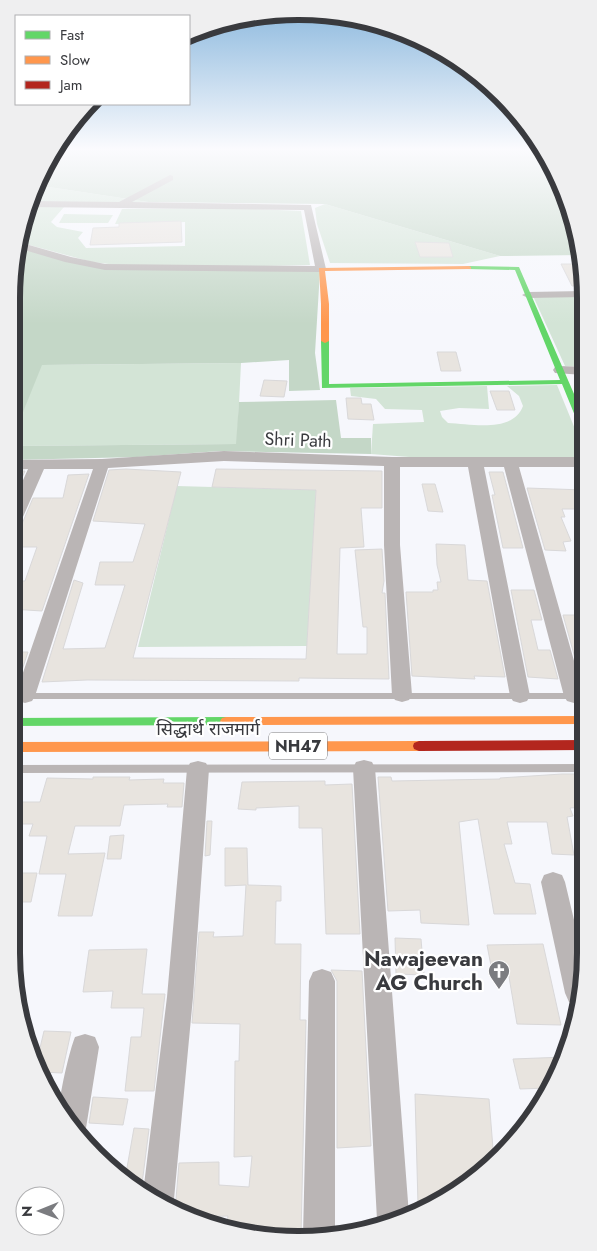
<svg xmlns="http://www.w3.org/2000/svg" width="597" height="1251" viewBox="0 0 597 1251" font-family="Jost,'Noto Sans Devanagari',sans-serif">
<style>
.green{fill:#d3e4d6}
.forest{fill:#c4d7c7}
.building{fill:#e8e4df;stroke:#d9d8d9}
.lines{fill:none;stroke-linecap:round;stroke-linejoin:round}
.lane{fill:#bab5b5;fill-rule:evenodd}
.street{fill:#bab5b5;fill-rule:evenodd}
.fast{fill:#63d668;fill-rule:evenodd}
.slow{fill:#ff974d;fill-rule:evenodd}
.jam{fill:#b3261e;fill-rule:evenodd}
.labels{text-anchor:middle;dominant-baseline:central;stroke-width:4.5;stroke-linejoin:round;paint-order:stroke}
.shield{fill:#fff;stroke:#747578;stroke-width:1}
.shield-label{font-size:16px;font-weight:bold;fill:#393a3e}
.street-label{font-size:18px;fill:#393a3e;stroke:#fff}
.near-poi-label{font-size:21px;font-weight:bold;fill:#393a3e;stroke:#fff;text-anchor:end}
.rim{fill:none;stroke:#393a3e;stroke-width:6}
</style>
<rect width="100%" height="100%" fill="#f6f7fc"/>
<path class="green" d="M34,186h8l106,16h-118z
M325,204l175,52 -37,8 -133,-1 -13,-39 -2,-16z
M30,206l34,1 -13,15 6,5 26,5 -5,6 8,10 99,-2v-24l-70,2 7,-15 110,-1 69,3 9,54 -90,2 -103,-2 -25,-3 -70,-19z
M64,214l49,1 -5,8h-49z
M533,296h50l1,71 -19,-1z
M241,363l-4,81 -226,2v-4l30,-77z
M557,385l27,66v7h-162l-51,-4 2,-30 51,-2 -2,-12 -37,-1 -9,-10 -25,-3 -1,-8 137,-2 2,23 -30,-1 -19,3 2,6 6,6c24,1 65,10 75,-17l-4,-10 -12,-10z
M177,486l139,4 -9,156 -169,1z"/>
<path class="forest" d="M64,149h477l23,39 18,67 -82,1 -175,-52 -177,-2 -106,-16z
M21,247l81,21 218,3 -5,82 5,37 -31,1v-31l-48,3 -199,2 -31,77v-144z
M336,400l5,38h30v16l-151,-3 -83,6 -126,3v-14l225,-2 3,-42z"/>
<path class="building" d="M181,221l1,21 -92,3 3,-17 26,-1v-4z
M415,242l34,1 4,14h-33z
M561,264h22v22h-11z
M437,352h19l5,19h-20z
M264,380l23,1 -3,16 -24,-1z
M490,391h19l6,19h-18z
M346,398h15l1,6h9l3,16 -26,-1z
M126,469l55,3 -48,186 173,1 10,-169 -104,-3 4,-18 166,2v37h-21l3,39 -24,1 -3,106h30v-27h-4l-8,-77 27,-1 2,32 -2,12h3l4,86 -90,-1v3l-212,-1 -45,2 32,-102 9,3 -20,66 42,-1 20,-63h-30l5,-23h33l12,-38 -52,-3 16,-51z
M24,471h1l-14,31v-30z
M489,472h14l20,76h-20l-11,-53h3z
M89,474l-47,137 -31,-2v-28h14l12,-34h-26l3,-15 5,-1 14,-33h30l5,-23z
M422,484h13l8,28 -15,-1z
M527,488l57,2v19h-22l3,8h-4l10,24 -8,1 3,9 -21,-1z
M436,544l29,1 3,35 19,1 18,96 -31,-1 1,3 -63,-3 -6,-84h27v-2h5l-1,-8h4l-4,-17z
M511,590h23l8,30h-11l7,30h12l8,29 -30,-2z
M563,615h13l9,26v35h-5z
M11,652h17l-11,33h-6z
M562,774h23v33l-15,1 3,8 -6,1 7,38 -22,-1 -5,-32h-40l5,22h-8l11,39 15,1 6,30h-42l-16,-95 -19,3 10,103 -48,-2 -1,-13 -32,1 -10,-134h13l1,4 53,-1 55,-1v-1z
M93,777h37l-1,3 35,-1 -1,4h21l-2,24h-15l1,-3 -44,1 -4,21h-45l-7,28 37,-1 -13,63h-34l8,-42h-27l8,-38h-18l4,-12h-22v-22h29l7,-24 46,1z
M325,781v4l27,-1 8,150h-34l-4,-106h-23v-22l-43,2v2l-18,-1 4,-27z
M207,821h5l-2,34 -5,1z
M124,835l-3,24h-14l3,-23z
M225,848h22l1,37 33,1v15h-5l-1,43h26l-1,76h6l-5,216 -59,-2 -16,-6 2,-12 -28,1 -27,-12 3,-6 3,-36 40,-1v23l30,2 3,-31 -18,1 1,-96h4l1,-37 -48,-1 7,-91h15l-1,5 30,-1 3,-51 -21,1z
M11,873h26l-6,29h-20z
M395,938l26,1 3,36 -28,-1z
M543,944l18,81 -44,-1 -9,-53h-16l-5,-26z
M147,949l-5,45h23l-11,97h-29l6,-54h10l3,-29h-33l2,-17 -30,1 6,-42z
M331,970l31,1 9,175 -34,2v-167z
M44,1031l27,1 -9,41 -21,-1 -13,-24h12z
M565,1057l-1,6 -17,25 -27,1 -7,-30z
M415,1094l74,5 5,62 -61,44 -15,-1z
M93,1097l35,2 -5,26 -34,-2z
M134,1128l15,1 -7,55 -12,-1 -5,-4z"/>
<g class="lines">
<path class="lane" d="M11,693h574v6h-574z
M585,764v8l-574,1v-8z"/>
<path class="street" d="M170,175l3,1v4l-41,22 179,3 15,64 -5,3 -216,-2 -40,-8 -44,-13 1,-6 49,14 34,7 210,2 -11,-56 -274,-3 1,-6 88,1z
M583,291v6l-55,1 -6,-3 6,-3z
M560,366l24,1v8l-29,-2 -2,-3 2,-3z
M224,451l168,6h192v10h-65l65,229 -3,5 -7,2 -7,-2 -3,-5 -60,-229h-20l46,229 -3,5 -7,2 -7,-2 -3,-5 -42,-229h-68v78l12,150 -3,5 -7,2 -7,-2 -3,-5 -8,-150v-79l-160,-5 -116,7 -73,228 -3,5 -7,2 -7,-2 -3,-5 78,-227h-49l-25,57 -2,4 -6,1v-24l17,-38 -17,1v-10l91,-1z
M364,760l8,2 3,6 34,447 -30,9 -2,-4 -24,-452 3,-6z
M198,761l8,2 3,6 -16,228 -19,202 -3,6 -28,-12 24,-196 20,-228 3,-6z
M553,872l9,3 3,7 19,80 -9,42 -6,-2 -4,-9 -24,-111 3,-7z
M322,969l9,3 4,9v256l-32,-1 6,-255 4,-9z
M85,1034l10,3 4,10 -13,81 -4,10c-8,-8 -21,-20 -22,-32 -1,-11 10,-57 15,-69z"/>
<path class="fast" d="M469,266l50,1 65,150v14l-4,-3 -18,-44 -240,4 -1,-47 4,-2 4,2v43l231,-4 -45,-110 -48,-1v-2z
M226,717l4,1 2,3 -2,3 -4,1 -215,1v-8z"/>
<path class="slow" d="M469,266l2,1v2l-146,2 4,33v37l-4,2 -4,-2v-37l-2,-36z
M585,716v8l-359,1 -4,-1 -2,-3 2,-3 4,-1z
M419,741l5,2 1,3 -1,3 -5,2 -408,1v-10z"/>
<path class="jam" d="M585,740v10l-166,1 -5,-2 -1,-3 1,-3 5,-2z"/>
</g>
<linearGradient id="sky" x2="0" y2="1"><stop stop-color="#89b7dd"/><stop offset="0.46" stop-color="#fbfbfe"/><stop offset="1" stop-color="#fbfbfe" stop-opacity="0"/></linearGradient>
<rect width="597" height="324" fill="url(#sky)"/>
<defs>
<g id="church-pin" transform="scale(1.125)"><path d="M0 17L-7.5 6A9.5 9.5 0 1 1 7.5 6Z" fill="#7b7c80" stroke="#fff"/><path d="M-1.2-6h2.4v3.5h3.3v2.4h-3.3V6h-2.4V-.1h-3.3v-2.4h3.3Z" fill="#fff"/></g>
</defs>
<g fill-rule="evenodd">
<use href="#church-pin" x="499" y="971"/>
</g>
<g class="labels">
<rect class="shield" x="269" y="732.5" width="58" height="27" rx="4"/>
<g class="shield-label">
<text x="298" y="746">NH47</text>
</g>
<g class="street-label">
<text transform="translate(298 440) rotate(2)">Shri Path</text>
<text x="208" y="729">सिद्धार्थ राजमार्ग</text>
</g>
<g class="near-poi-label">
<text x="483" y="959">Nawajeevan<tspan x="483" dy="24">AG Church</tspan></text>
</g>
</g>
<path d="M0 0H597V1251H0ZM298 20H299A278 278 0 0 1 577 298V953A278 278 0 0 1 299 1231H298A278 278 0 0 1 20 953V298A278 278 0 0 1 298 20Z" fill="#efeff0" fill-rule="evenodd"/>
<path class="rim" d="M298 20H299A278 278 0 0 1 577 298V953A278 278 0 0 1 299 1231H298A278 278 0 0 1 20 953V298A278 278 0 0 1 298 20Z"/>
<rect x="15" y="15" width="175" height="90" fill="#ffffff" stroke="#b0b0b2"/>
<rect x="25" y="31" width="25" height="8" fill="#63d668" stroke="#b0b0b2"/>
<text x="60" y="40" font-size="15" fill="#393a3e">Fast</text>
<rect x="25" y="56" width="25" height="8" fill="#ff974d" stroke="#b0b0b2"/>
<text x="60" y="65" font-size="15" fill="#393a3e">Slow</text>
<rect x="25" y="81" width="25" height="8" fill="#b3261e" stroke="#b0b0b2"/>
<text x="60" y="90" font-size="15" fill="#393a3e">Jam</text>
<g transform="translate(40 1211) rotate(269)"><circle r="24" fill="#ffffff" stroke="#b0b0b2"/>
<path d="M0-4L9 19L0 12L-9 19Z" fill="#7b7c80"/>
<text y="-8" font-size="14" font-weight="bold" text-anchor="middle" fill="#393a3e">N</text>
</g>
</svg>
